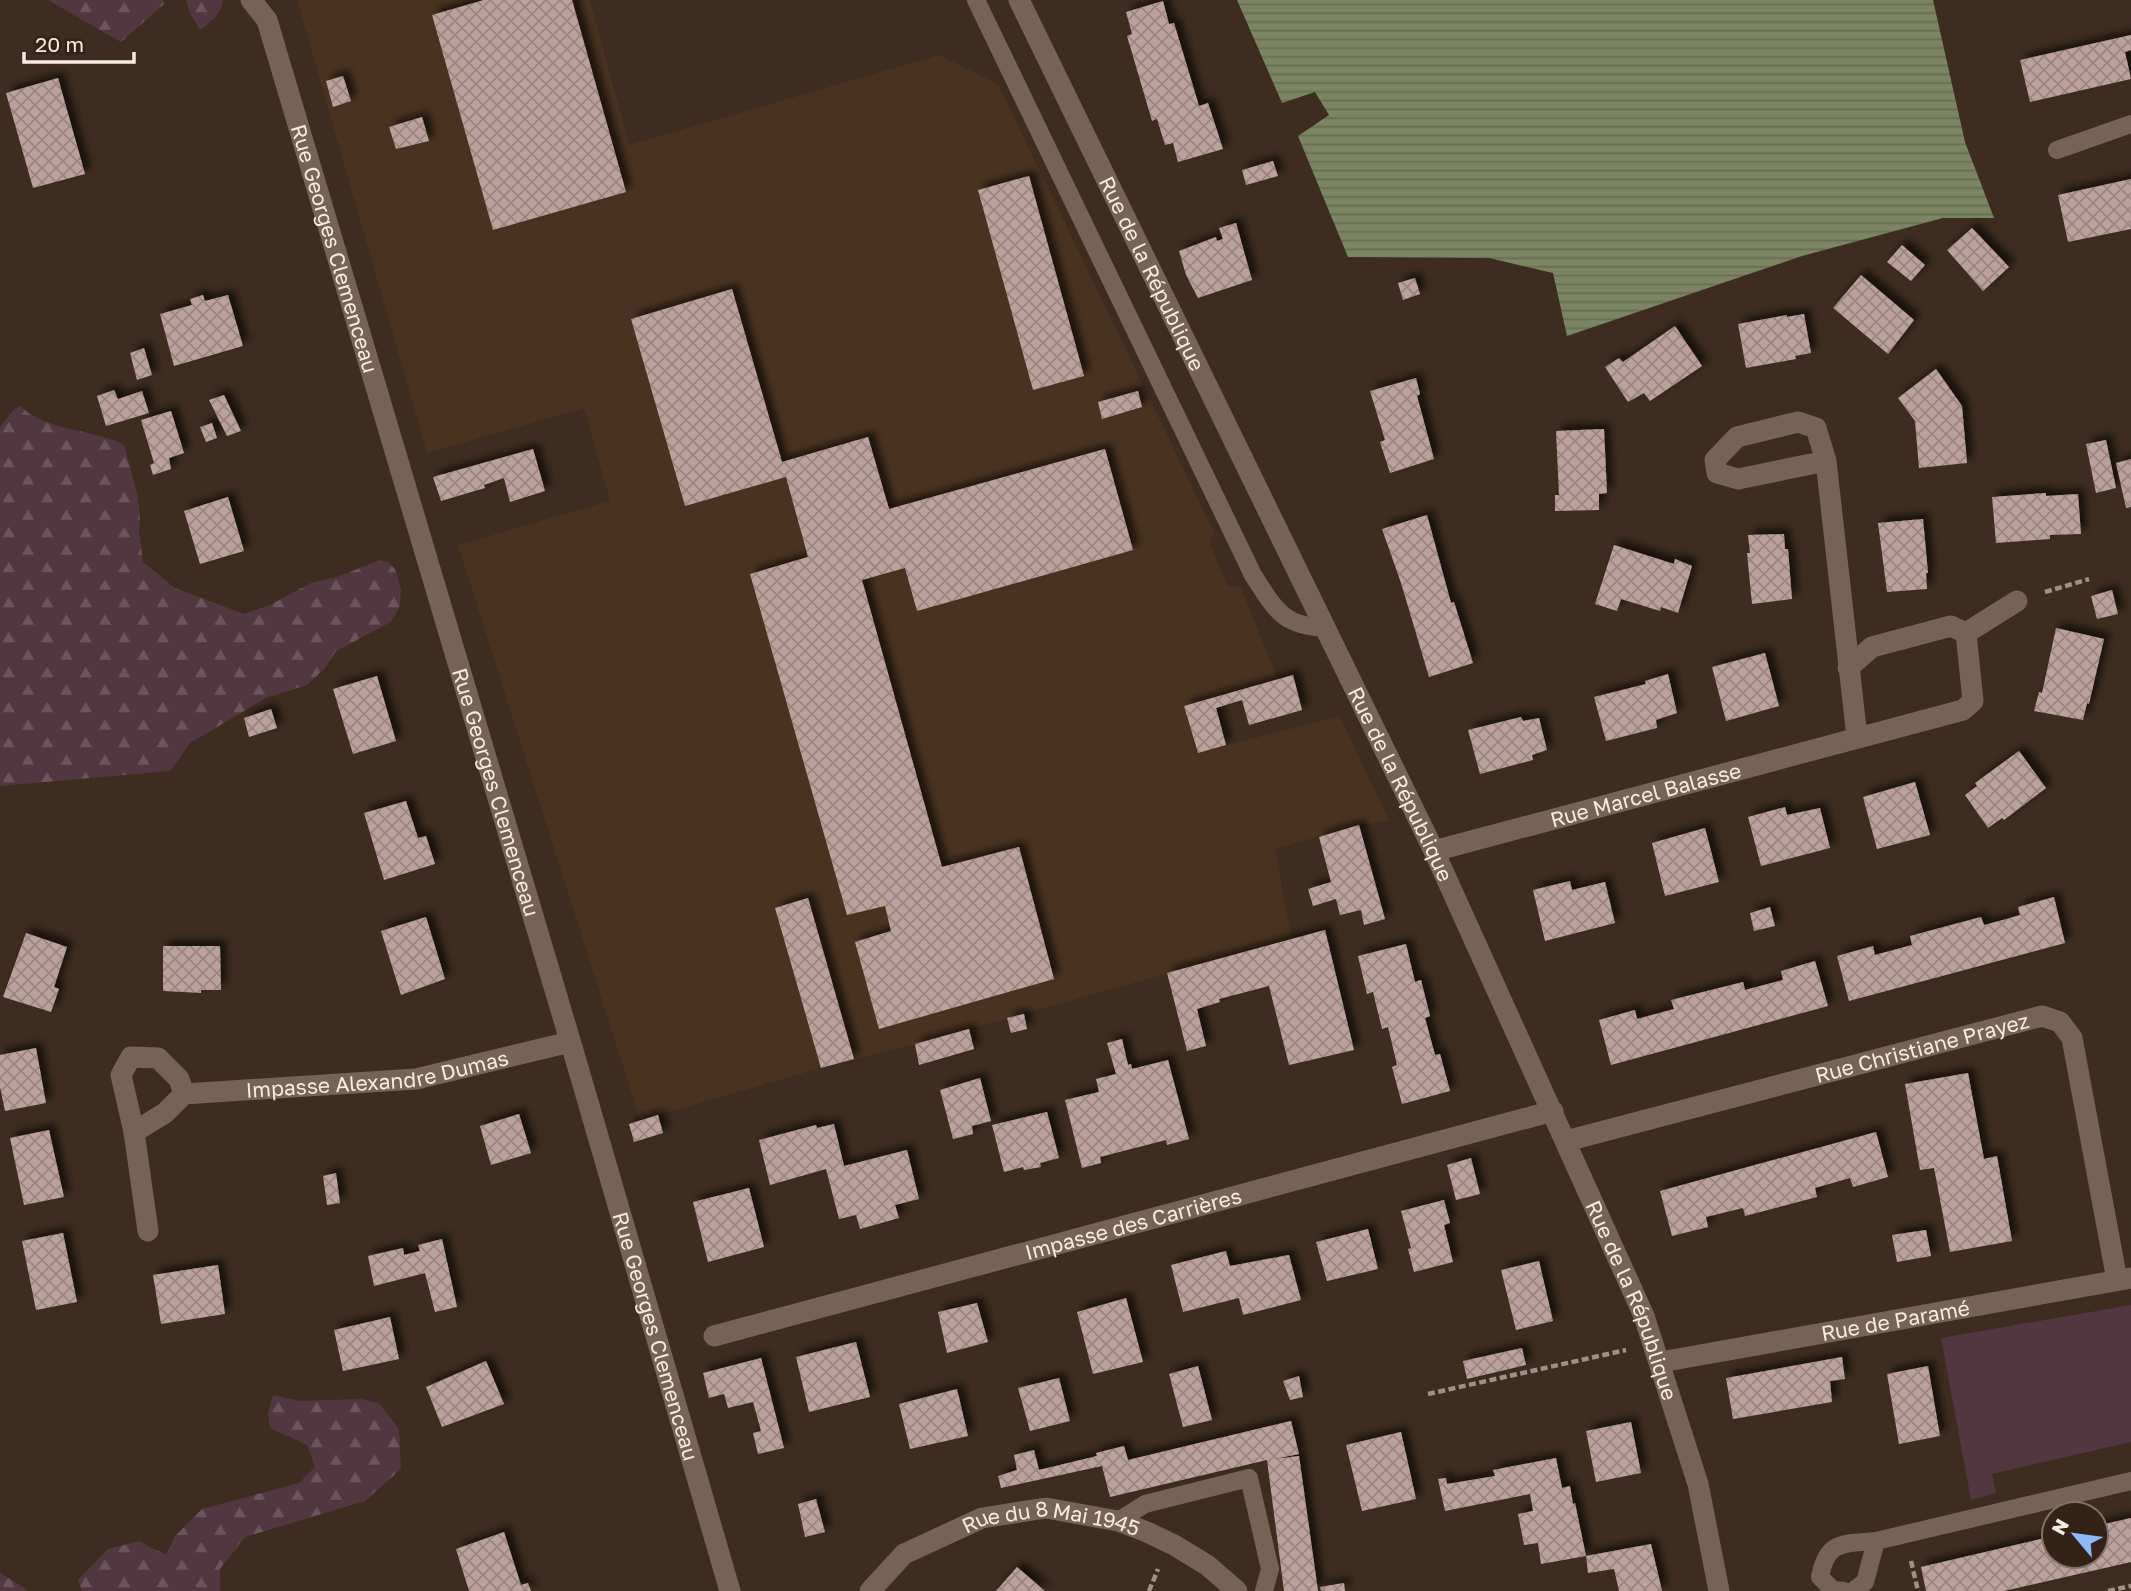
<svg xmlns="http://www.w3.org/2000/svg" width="2131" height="1591" viewBox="0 0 2131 1591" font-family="'Golos Text',sans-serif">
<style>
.built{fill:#493220}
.grass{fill:#523741}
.forest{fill:url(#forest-firs)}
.water{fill:url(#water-rules)}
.building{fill:url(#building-cross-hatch);filter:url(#shadow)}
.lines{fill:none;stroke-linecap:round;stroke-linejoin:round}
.path{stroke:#9e9085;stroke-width:4.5;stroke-dasharray:7 3.5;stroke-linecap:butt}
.lane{stroke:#776355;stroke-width:18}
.street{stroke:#776355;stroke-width:21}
.secondary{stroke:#776355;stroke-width:21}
.labels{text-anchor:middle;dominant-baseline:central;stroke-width:7;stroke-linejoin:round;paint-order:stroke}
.street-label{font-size:21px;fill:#f6ebe2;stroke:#332215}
</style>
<defs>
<pattern id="forest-firs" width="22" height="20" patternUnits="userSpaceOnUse" patternTransform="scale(1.75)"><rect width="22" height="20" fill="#523741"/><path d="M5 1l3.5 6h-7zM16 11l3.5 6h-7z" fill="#6c545c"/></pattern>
<pattern id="water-rules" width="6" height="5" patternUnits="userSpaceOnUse" patternTransform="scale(1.75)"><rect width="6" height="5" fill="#7b8562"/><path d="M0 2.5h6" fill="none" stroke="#676c56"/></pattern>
<pattern id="building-cross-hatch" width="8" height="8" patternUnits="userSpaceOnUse" patternTransform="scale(1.75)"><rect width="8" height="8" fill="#bca09c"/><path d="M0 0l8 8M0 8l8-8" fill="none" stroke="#9a8582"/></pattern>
<filter id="shadow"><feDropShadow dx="6" dy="-6" stdDeviation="3.5" flood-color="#0009"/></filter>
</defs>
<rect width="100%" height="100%" fill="#3d2c1f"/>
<path class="built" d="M297,0h293l39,145 310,-90 59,29 216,448 -4,12 17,41 14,3 37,91 -94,27 13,47 143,-37 49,105 -30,4 -84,24 17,90 -377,105 -94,24 -181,52 -182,-575 152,-44 -26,-93 -157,45z"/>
<path class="grass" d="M2131,1305v137l-139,32 4,19 -25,7 -30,-162z"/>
<path class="forest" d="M48,0h115l1,4 -43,38z
M186,0h37c-2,15 -12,22 -23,30l-10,-17z
M20,406c27,26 72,22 104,39l14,52 2,18 -1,15 4,32 32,26 69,26 26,-9 41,-22 26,-6 43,-17 8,2 7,7 6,20 -1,17 -9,16 -55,29 -11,17 -18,17 -41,13 -76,45 -20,28 -170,15v-359l14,-18z
M273,1395l27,6 61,-2 18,4 20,26 2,40 -36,32 -120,36 -25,32v22h-138l-4,-11 30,-31 31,-8 27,14 9,-19 27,-27 97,-26 16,-16 -8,-22 -37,-17 -2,-15z
M0,1573l26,16 1,2h-27z"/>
<path class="water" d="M1237,0h696l32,142 29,76h-51l-141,38 -235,80 -14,-63 -64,-15 -141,-1 -50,-121 31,-21 -14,-23 -33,11z"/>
<path class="building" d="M484,0h88l54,192 -133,38 -61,-215z
M1163,1l6,23 5,-1 25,83 9,-3 15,46 -45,13 -5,-19 -8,2 -8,-26 -5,2 -25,-85 5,-2 -6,-22z
M2131,35v15l-6,2 6,27 -101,23 -10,-42z
M343,76l8,25 -18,6 -7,-26z
M58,78l27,96 -52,14 -27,-95z
M422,117l7,24 -33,8 -7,-22z
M1273,161l5,15 -32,9 -4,-15z
M1029,176l55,200 -51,14 -55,-200z
M2131,179v50l-63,13 -10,-47z
M1236,223l16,57 -54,18 -12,-23 -7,-24 37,-14 1,4 6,-2 -4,-11z
M1972,228l37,39 -26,24 -36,-41z
M1902,245l23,20 -14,16 -24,-19z
M1861,275l53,45 -26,34 -55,-46z
M1415,278l5,16 -17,6 -5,-17z
M732,289l50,173 86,-25 21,72 216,-60 28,101 -216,61 -12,-43 -43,12 80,287 77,-20 35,132 -175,50 -24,-87 36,-11 -6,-25 -38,9 -97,-341 58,-17 -22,-80 -101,29 -54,-187z
M203,295l2,6 23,-6 15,51 -69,20 -14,-52 32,-9 -2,-6z
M1804,314l7,39 -16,3 1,3 -50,9 -8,-44 49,-9v2z
M1675,326l27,40 -52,35 -6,-8 -16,9 -23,-35 14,-9 4,4z
M144,348l8,27 -15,5 -7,-27z
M1936,369l26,37 5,57 -48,5 -4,-47 -17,-23z
M1416,378l4,16 -3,2 17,63 -44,14 -10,-31 5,-2 -15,-49z
M114,390l4,9 24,-8 7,22 -43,13 -9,-30z
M1138,391l4,16 -40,12 -4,-17z
M224,395l17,36 -14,5 -18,-36z
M171,411l13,42 -15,5 2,11 -18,6 -3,-10 4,-2 -13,-43z
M212,423l5,15 -11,4 -6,-15z
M1604,429l3,64 -8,1v16l-44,1v-16h4l-3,-64z
M2106,440l10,48 -20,5 -10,-49z
M533,449l12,42 -35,11 -6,-24 -20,7 1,3 -44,13 -8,-24z
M2131,459v48l-5,1 -10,-45z
M2046,493v3l32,-2 3,40 -31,1v4l-54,4 -4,-46z
M228,497l16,54 -44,13 -16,-53z
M1427,515l24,88 3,-1 19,61 -44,14 -28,-94 -19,-54z
M1923,519l5,54h-2l1,16 -40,3 -9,-69z
M1784,534l1,15h3l4,50 -40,5 -5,-51h3l-2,-18z
M1614,545l60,19 1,-5 17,7 -14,47 -17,-6 -1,4 -39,-12 -4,12 -22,-7z
M2112,590l6,24 -21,5 -6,-23z
M2056,628l48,11 -15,65 -2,-1 -4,17 -49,-9 5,-19 3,1z
M1765,653l14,53 -53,15 -14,-54z
M1668,674l9,39 -21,7 1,8 -51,13 -12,-44 52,-13 -1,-3z
M1293,675l9,35 -53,15 -7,-25 -26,8 10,37 -28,8 -14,-47z
M377,676l19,65 -43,13 -20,-65z
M271,709l6,19 -28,9 -5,-19z
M1521,717l2,4 16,-3 8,32 -15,5 1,5 -53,14 -12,-44z
M2019,751l27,37 -42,32 -2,-2 -14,10 -23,-33 12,-9 -2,-3z
M1915,782l15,53 -53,14 -14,-52z
M406,801l12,37 8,-2 9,28 -51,16 -20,-67z
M1785,807l2,8 33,-7 10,40 -69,18 -13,-49z
M1359,825l26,94 -21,6 -3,-15 -21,5 -4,-16 -23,7 -5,-17 23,-7 -12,-45z
M1705,828l14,54 -54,14 -13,-53z
M1570,881l2,9 33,-8 10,41 -70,18 -12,-51z
M2054,897l11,46 -216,58 -12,-45 36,-10 2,9 37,-10 -2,-9 71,-19 3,8 19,-5 17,-5 -2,-8z
M808,898l46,161 -33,9 -46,-160z
M1770,907l5,19 -21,5 -4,-18z
M426,917l19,62 -44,16 -20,-64z
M1325,930l29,120 -65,15 -20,-79 -50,13 1,3 -23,7 9,37 -19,5 -20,-78z
M26,933l41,14 -13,40 5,2 -8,23 -48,-15z
M1406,944l9,38 6,-2 9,36 -5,2 10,37 5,-1 10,37 -48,13 -10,-37 5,-2 -9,-38 -6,2 -9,-37 -6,2 -9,-38z
M163,946h57l1,44h-20v3l-38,-2z
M1815,961l13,45 -217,59 -12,-45 36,-10 2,9 37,-10 -3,-9 72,-18 2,8 38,-10 -2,-9z
M1024,1014l3,15 -16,4 -4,-15z
M969,1029l5,20 -55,16 -4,-21z
M1122,1039l6,26 3,-1 1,5 36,-9 21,79 -22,6 -1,-5 -66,17 1,6 -19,5 -17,-68 34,-8 -3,-13 20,-5 -9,-31z
M36,1048l10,55 -41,8 -5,-24v-32z
M1968,1073l16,86 13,-3 15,85 -62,11 -16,-84 -14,2 -15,-86z
M980,1078l11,43 -19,5 1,8 -20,5 -13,-49z
M1047,1112l12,46 -19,5 1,4 -17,3 -1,-3 -19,5 -12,-47z
M519,1114l12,39 -40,12 -11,-39z
M658,1115l5,18 -29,9 -5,-18z
M834,1124l10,42 63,-16 12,49 -24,6 4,13 -39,11 -4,-14 -17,4 -13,-50 -56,16 -11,-45 57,-15 1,3z
M49,1130l15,67 -40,8 -14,-67z
M1876,1132l12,45 -35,10 -3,-9 -35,10 2,9 -72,19 -2,-8 -37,9 2,10 -36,9 -12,-45z
M1471,1158l9,36 -24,6 -9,-35z
M336,1173l4,30 -13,2 -4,-29z
M749,1188l15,59 -56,15 -15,-60z
M1444,1200l6,23 -6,2 9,37 -39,10 -6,-23 3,-1 -10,-37z
M1368,1229l10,40 -51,12 -11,-39z
M1926,1230l5,26 -34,6 -5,-27z
M63,1233l14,69 -41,8 -14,-69z
M442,1239l15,68 -22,5 -10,-39 -51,13 -6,-30 35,-8 1,7 16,-4 -2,-6z
M1226,1251l4,15 59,-11 12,45 -58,15 -4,-17 -56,14 -12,-47z
M1539,1261l14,60 -37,9 -15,-60z
M218,1265l7,49 -64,10 -8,-49z
M1126,1298l17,64 -50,12 -16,-62z
M977,1303l11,39 -41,11 -9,-41z
M390,1317l9,42 -56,12 -9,-41z
M856,1342l14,55 -61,15 -13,-55z
M1522,1348l4,17 -59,14 -4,-18z
M1842,1357l3,22 -15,2 2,21 -99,17 -7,-41z
M761,1358l23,90 -26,6 -5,-21 8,-2 -8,-29 -25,6 -4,-14 -15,4 -6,-25z
M486,1361l18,43 -62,23 -16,-40z
M1198,1366l14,54 -29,7 -14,-53z
M1928,1366l12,70 -41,8 -12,-70z
M1299,1376l4,21 -13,3 -7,-19z
M1059,1378l11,43 -40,10 -12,-43z
M957,1389l11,47 -58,13 -11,-45z
M1291,1421l8,33 -25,5 25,-3 19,135h-34l-17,-131 -157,37 -8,-31 -101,22 -3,-12 19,-6 -3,-15 20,-5 5,20 58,-14 -1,-3 28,-7 4,14z
M1631,1422l10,51 -45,9 -10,-51z
M1401,1432l15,67 -54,12 -16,-66z
M1556,1458l6,30 8,-2 3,18 2,-1 11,53 -45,8 -3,-21 -14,2 -6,-31 15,-3 -3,-17 -85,17 -7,-32 8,-1 1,6 48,-8 -2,-6z
M816,1499l9,33 -20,5 -7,-33z
M2131,1518v44l-127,29h-78l-5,-24 133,-31v20h42v-30z
M504,1532l17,53 7,-2 3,8h-62l-13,-42z
M1651,1544l11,47h-43l-5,-22 -26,4 -2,-17z
M1017,1567l28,24h-49z
M1344,1583l1,8h-24l-1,-4z"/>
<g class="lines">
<path class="path" d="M2045,592l44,-13
M1428,1394l198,-44
M1911,1561l7,30
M1149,1591l9,-22
M2108,1591l23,-5"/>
<path class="lane" d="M976,0l277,575c22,34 29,51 73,53
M2057,150l74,-26
M1118,1521l27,-17 104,-26 21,91 -6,22
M1844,1591l-11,-1 -13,-13c7,-37 23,-33 56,-36l255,-60
M1853,1591l12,-9 11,-41"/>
<g class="street">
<path id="s1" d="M251,0l16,20 310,1044 153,527"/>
<path d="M1826,461l-88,18 -21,-6 -2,-13 22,-23 61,-15 18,6 10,33 31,276"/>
<path d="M1848,668l24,-21 79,-21 15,7"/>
<path id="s2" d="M1434,851l529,-141 10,-9 -7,-68 51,-32"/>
<path d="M134,1132l31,-19 19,-19"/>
<path id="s3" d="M1566,1141l476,-125 18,6 12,16 45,242"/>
<path id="s4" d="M148,1231l-14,-99 -13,-57 10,-18 27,1 21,21 5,15 232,-15 154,-37"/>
<path id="s5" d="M714,1336l839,-225"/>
<path id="s6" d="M1661,1362l470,-84"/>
<path id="s7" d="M870,1591l34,-37 78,-36 64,-10 72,13 29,11 27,13 33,20 30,26"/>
</g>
<path class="secondary" id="s8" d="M1019,0l415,851 210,465 54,168 21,107"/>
</g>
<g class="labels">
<g class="street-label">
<text stroke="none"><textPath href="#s1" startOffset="264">Rue Georges Clemenceau</textPath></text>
<text stroke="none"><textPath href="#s8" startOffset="304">Rue de la République</textPath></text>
<text stroke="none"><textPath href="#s8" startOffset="872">Rue de la République</textPath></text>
<text stroke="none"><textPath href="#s1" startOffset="831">Rue Georges Clemenceau</textPath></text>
<text stroke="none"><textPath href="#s2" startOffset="219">Rue Marcel Balasse</textPath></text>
<text stroke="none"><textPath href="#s3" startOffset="368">Rue Christiane Prayez</textPath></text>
<text stroke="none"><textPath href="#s4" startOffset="446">Impasse Alexandre Dumas</textPath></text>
<text stroke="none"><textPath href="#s5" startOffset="434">Impasse des Carrières</textPath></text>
<text stroke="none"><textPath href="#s8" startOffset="1438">Rue de la République</textPath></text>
<text stroke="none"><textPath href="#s6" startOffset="238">Rue de Paramé</textPath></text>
<text stroke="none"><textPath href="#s1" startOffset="1398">Rue Georges Clemenceau</textPath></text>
<text stroke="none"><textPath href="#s7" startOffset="206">Rue du 8 Mai 1945</textPath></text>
</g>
</g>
<g transform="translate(2075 1535) rotate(299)"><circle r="33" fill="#332215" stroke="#817267" stroke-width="2"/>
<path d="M0-5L12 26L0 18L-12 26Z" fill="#8cb9fc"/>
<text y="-10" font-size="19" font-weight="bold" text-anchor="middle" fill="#f6ebe2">N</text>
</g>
<path d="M24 52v10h110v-10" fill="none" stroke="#f6ebe2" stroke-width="3.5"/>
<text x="35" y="52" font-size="21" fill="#f6ebe2" stroke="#332215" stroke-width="5" paint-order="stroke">20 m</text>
</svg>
